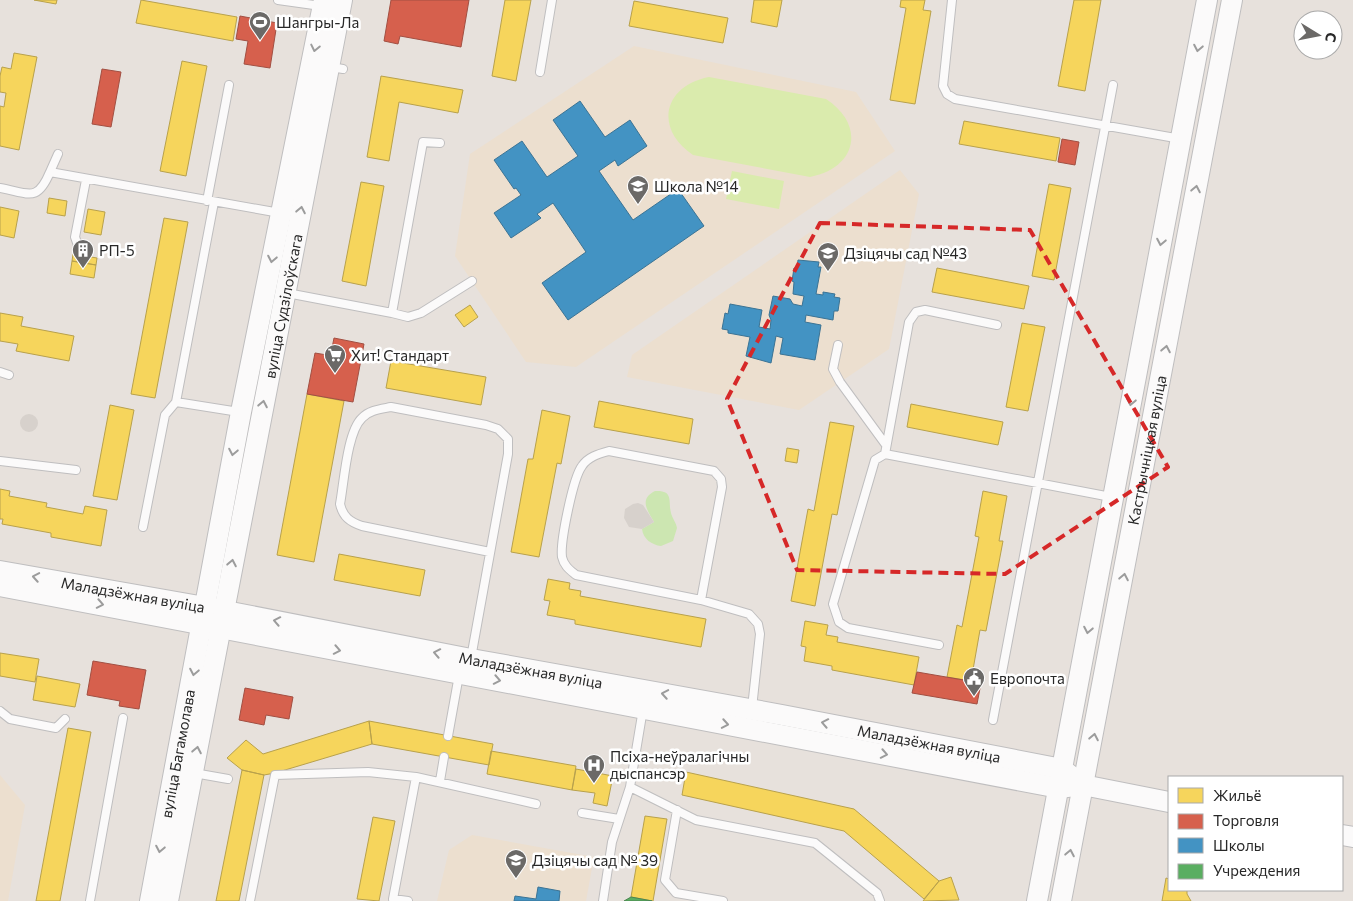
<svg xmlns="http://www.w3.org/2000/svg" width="1353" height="901" viewBox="0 0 1353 901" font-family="Commissioner,sans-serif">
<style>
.education{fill:#ecdfcf}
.green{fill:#cce6b1}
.pitch{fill:#daebad}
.plaza{fill:#d7d1cc}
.homes{fill:#f6d55c;stroke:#b8a14c}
.shops{fill:#d6604d;stroke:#a24f42}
.schools{fill:#4393c3;stroke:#3b7394}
.public{fill:#5aae61;stroke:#4b8650}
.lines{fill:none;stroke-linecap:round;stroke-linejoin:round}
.lane-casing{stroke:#bfbebf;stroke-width:10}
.secondary-casing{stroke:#bfbebf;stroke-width:22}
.lane{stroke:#fbfafa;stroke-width:8}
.secondary{stroke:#fbfafa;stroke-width:20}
.oneway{stroke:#9c9c9c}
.marked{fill:none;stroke:#d62828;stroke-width:4;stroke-dasharray:10 6;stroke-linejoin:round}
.labels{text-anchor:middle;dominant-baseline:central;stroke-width:5;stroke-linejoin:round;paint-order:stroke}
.poi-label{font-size:15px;fill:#282828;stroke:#fff;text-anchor:start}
.street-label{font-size:15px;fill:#282828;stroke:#fff}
</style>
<rect width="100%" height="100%" fill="#e7e1dc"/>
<path class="education" d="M634,46l222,46 39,59 -319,216 -50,-5 -71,-106 15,-102z
M900,170l19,24 -30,155 -90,61 -172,-33 5,-22z
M0,775l25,30 -17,96h-8z
M472,835l122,22 -8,44h-149l12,-51z"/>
<path class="green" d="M655,491c19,-1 13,10 16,22 1,5 5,9 6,15l-4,13 -12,5c-9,-1 -18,-7 -19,-17l12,-7c-7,-12 -15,-23 1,-31z"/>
<path class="pitch" d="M709,77l117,22c40,26 31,69 -16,78l-117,-22c-39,-26 -30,-69 16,-78z
M732,171l52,10 -5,28 -53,-10z"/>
<path class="plaza" d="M20 423a9 9 0 1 1 18 0a9 9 0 1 1-18 0Z
M638,503l5,2 11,17 -12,7 -13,-2 -5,-9 1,-9 8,-5z"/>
<path class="homes" d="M34,0h23l-1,4z
M141,0l96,17 -4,24 -97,-18z
M505,0h26l-15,81 -24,-5z
M754,0h28l-5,27 -26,-5z
M901,0h24l-2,10 8,1 -16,93 -25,-4 16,-92 -6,-1z
M1074,0h27l-16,91 -27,-5z
M634,1l94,17 -5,25 -94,-17z
M14,53l23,4 -18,93 -19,-4v-40l4,1 2,-14 -6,-1v-16l2,-9 9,2z
M182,61l25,5 -21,110 -26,-5z
M381,76l82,14 -5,23 -59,-11 -10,59 -22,-4z
M964,121l96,17 -4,23 -97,-17z
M361,182l23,4 -18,100 -24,-5z
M1049,184l22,4 -17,92 -22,-4z
M49,198l18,3 -2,15 -18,-3z
M0,207l19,4 -5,27 -14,-3z
M88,209l17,3 -4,23 -17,-3z
M164,218l24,4 -33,176 -24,-4z
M73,254l24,4 -1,7 -24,-4z
M72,261l24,4 -2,13 -24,-4z
M937,268l92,18 -5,23 -92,-17z
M470,305l8,12 -14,10 -9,-12z
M0,313l23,4 -2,9 53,10 -5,25 -53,-10 2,-7 -18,-3z
M1022,323l23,4 -17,84 -22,-4z
M391,361l95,16 -5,28 -95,-17z
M307,394l37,7 -30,161 -37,-7z
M599,401l94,18 -4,25 -95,-17z
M911,404l92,18 -5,23 -91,-18z
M110,405l24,5 -17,90 -24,-4z
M542,410l28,6 -9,48 -4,-1 -18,94 -28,-5 17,-93h5z
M830,422l24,4 -17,89 -5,-1 -17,92 -24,-5 17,-92 6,2z
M787,448l12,2 -2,13 -12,-2z
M0,489l10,2 -1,5 38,7 -1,4 37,7 2,-8 22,4 -6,36 -50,-9v-4l-49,-9 1,-5h-3z
M983,491l24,5 -8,45h4l-17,90 -6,-1 -9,51 -24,-4 10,-52 5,2 17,-90 -4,-1z
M339,554l86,16 -5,26 -86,-16z
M548,579l22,4 -1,6 12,2 -1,5 126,23 -5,28 -126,-23v-4l-28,-5 3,-14 -6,-1z
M805,621l23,4 -2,10 12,2 -1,5 82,15 -5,28 -82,-15v-4l-28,-5 2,-14 -5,-1z
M0,653l39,6 -4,23 -35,-6z
M37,676l43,8 -5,23 -42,-7z
M369,721l3,23 -97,29 -11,2 -22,-5 -15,-12 19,-18 17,14z
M369,721l124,23 -4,21 -117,-21z
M68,728l23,4 -31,169h-24z
M491,751l85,15 -4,24 -85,-16z
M576,769l37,7 -6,30 -14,-3 2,-10 -23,-3z
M242,770l22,5 -25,126h-23z
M686,772l168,37 85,72 -15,18 -80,-68 -162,-36z
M645,816l22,3 -14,82 -22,-4z
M373,817l22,4 -16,80 -22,-2z
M951,877l8,23 -36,1 16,-20z
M1166,878l3,1v11h18v4l4,7h-29z"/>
<path class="shops" d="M391,0h78l-8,47 -61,-11 -2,8 -14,-3z
M240,16l37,7 -7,45 -26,-4 4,-23 -12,-2z
M102,69l19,3 -10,55 -19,-3z
M1062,139l17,3 -4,23 -17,-3z
M334,338l30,6 -11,58 -46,-8 8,-41 12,2 4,-2z
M93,661l53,9 -7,39 -20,-3 1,-5 -33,-6z
M917,672l64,11 -4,21 -65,-11z
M245,688l48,9 -4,22 -23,-4 -2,10 -25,-5z"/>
<path class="schools" d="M580,101l25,36 25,-17 17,26 -29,20 -3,-6 -16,11 34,49 45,-31 26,37 -136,94 -26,-37 44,-31 -33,-49 -16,11 4,4 -30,20 -17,-25 27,-18 -5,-7 -2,1 -20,-29 28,-19 25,36 31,-21 -25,-36z
M798,260l21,2 -1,5h3l-5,27 7,1v-3l12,2 -1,3 6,1 -2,13h-4l-1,9 -27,-5 -1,7 16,3 -6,35 -35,-6 3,-16 -7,-2 -5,27 -25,-7 4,-19 -22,-4v-3l-6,-1 3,-16 3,1 2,-10 32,6 -3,17 11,2 1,-9 -2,-5 4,-19 17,3 3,5 9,2 2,-10 -11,-2 1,-12 -2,-1 2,-13h3z
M538,887l22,4 -1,10h-45l1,-5 21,3z"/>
<path class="public" d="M631,897l21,4h-28z"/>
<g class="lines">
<g class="lane-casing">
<path id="lane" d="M278,0l43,6
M952,0l-9,86 4,8 8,5 226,40
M331,67l12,2
M540,72l12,-72
M58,154l-8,18 230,41
M0,188c29,5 37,15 50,-16
M207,201l22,-116
M214,202l-38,200 63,10
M81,254l-6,-17 11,-57
M287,293l105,20 31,-171 17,1
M392,313l16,4 13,-4 51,-32
M838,345l-5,24 7,13 46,63
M0,372l9,3
M885,454l226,43
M0,461l76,9
M143,527l22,-112 11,-13
M701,600l21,-113 -1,-8 -7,-8 -105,-20c-11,3 -21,6 -27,15 -9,12 -22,76 -20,91 2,9 8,13 14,18l125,25 48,14 9,10 2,10 -8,74
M939,645l-91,-17 -9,-6 -6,-18 42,-144 10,-6 24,-132 7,-10 9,-2 72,15
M471,658l37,-204v-15l-10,-10 -12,-4 -95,-18c-10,2 -22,3 -29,11 -15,14 -18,65 -22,86 3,13 10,18 22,22l128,26
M0,711l10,8 46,9 9,-9
M993,720l120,-635
M448,736l11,-61
M194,773l34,6
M440,781l4,-24
M630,787l66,33 119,23 62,50 3,8
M677,810l-12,70 11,13 47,8
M582,813l37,6
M90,901l33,-183
M250,901l25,-126 93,-3 48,5 120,27
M408,901l-15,-2 23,-122
M603,901l9,-59 18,-55 13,-78"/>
</g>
<g class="secondary-casing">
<g id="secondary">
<path id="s1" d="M0,571l205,36 266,52 311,56 280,54 21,16"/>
<path d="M0,586l1059,202 24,-3 86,17"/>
<path d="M1342,835l11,2"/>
<path id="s2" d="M150,901l91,-489 83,-412"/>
<path id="s3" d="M168,901l174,-901"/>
<path d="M1037,901l170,-901"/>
<path id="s4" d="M1061,901l171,-901"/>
</g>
</g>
<use href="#lane" class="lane"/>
<use href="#secondary" class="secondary"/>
</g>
<defs><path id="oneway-chevron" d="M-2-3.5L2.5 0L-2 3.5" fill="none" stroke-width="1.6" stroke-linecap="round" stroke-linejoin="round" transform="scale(1.25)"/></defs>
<g class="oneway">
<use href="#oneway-chevron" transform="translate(315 48) rotate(102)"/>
<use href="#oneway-chevron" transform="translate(1198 48) rotate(101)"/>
<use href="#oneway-chevron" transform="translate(1196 189) rotate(-79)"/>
<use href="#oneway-chevron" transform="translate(301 210) rotate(-79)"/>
<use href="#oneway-chevron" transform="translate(1161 242) rotate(101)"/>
<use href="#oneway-chevron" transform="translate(272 259) rotate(101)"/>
<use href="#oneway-chevron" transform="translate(1166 349) rotate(-79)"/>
<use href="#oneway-chevron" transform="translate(1131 402) rotate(101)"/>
<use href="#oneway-chevron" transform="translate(263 404) rotate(-79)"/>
<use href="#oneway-chevron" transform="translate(233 452) rotate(101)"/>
<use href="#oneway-chevron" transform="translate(232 563) rotate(-79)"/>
<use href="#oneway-chevron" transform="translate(36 577) rotate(-170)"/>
<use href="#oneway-chevron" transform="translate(1124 577) rotate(-79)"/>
<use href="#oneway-chevron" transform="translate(100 604) rotate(11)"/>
<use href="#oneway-chevron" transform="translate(277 621) rotate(-169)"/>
<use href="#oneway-chevron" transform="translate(1088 630) rotate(101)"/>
<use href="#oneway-chevron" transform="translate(337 650) rotate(11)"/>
<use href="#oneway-chevron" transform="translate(437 653) rotate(-169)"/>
<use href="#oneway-chevron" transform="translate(194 672) rotate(101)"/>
<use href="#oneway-chevron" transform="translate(497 680) rotate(11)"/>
<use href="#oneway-chevron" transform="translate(665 694) rotate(-170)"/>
<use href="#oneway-chevron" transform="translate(825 723) rotate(-169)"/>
<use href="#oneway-chevron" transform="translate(725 724) rotate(10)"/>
<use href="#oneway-chevron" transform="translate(1094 737) rotate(-79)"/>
<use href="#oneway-chevron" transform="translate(197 750) rotate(-79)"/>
<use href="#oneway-chevron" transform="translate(884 754) rotate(11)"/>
<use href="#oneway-chevron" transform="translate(160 849) rotate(101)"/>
<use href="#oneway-chevron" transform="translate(1070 853) rotate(-79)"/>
</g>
<path class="marked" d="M820,223l210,7 138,237 -163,107 -208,-4 -70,-171z"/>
<defs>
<g id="stadium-pin" transform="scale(1.125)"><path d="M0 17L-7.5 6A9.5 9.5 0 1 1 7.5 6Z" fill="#6b6967" stroke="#fff"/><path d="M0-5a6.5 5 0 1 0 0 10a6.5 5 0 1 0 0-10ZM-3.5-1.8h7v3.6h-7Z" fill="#fff"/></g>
<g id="school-pin" transform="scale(1.125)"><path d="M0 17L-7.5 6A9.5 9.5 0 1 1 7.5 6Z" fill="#6b6967" stroke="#fff"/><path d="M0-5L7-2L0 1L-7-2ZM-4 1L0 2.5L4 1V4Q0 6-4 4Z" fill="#fff"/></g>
<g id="building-pin" transform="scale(1.125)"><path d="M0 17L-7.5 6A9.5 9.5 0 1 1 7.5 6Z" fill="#6b6967" stroke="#fff"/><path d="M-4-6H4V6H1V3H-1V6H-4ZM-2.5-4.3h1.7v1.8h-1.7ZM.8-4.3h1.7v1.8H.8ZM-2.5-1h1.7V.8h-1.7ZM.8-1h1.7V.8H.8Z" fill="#fff"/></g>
<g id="supermarket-pin" transform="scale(1.125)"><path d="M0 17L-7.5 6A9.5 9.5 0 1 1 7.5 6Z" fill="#6b6967" stroke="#fff"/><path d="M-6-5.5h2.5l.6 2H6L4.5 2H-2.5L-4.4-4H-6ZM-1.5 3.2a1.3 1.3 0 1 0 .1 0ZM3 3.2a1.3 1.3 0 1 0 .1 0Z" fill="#fff"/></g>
<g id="civic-pin" transform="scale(1.125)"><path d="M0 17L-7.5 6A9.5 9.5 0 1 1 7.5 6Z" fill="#6b6967" stroke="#fff"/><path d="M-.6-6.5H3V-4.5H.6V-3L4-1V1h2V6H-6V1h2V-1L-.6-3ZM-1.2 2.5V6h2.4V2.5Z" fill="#fff"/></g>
<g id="hospital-pin" transform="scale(1.125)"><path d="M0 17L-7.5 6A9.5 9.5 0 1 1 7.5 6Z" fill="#6b6967" stroke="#fff"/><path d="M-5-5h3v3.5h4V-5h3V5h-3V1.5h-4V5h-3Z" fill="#fff"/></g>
</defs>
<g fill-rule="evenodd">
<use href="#stadium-pin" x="260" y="22"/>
<use href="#school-pin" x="638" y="186"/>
<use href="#building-pin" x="83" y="250"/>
<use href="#school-pin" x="828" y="253"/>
<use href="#supermarket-pin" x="335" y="355"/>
<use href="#civic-pin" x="974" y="678"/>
<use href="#hospital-pin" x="594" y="765"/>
<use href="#school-pin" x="516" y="860"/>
</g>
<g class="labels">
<g class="poi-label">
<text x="276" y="22">Шангры-Ла</text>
<text x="654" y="186">Школа №14</text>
<text x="99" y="250">РП-5</text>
<text x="844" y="253">Дзіцячы сад №43</text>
<text x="351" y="355">Хит! Стандарт</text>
<text x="990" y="678">Европочта</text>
<text x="610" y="756">Псіха-неўралагічны<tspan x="610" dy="17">дыспансэр</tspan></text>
<text x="532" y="860">Дзіцячы сад № 39</text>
</g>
<g class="street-label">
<text stroke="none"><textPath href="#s3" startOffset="606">вуліца Судзілоўскага</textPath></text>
<text stroke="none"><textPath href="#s4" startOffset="459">Кастрычніцкая вуліца</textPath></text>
<text stroke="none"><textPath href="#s1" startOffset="135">Маладзёжная вуліца</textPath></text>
<text stroke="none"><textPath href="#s1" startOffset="540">Маладзёжная вуліца</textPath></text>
<text stroke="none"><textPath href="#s1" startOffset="945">Маладзёжная вуліца</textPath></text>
<text stroke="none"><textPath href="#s2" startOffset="150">вуліца Багамолава</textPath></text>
</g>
</g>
<rect x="1168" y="776" width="175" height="115" fill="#ffffff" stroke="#a9a9a9"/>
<rect x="1178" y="788" width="25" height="15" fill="#f6d55c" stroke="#a9a9a9"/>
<text x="1213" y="801" font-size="15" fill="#282828">Жильё</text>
<rect x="1178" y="814" width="25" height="15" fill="#d6604d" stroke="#a9a9a9"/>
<text x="1213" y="826" font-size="15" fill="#282828">Торговля</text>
<rect x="1178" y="838" width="25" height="15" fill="#4393c3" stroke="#a9a9a9"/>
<text x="1213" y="851" font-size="15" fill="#282828">Школы</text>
<rect x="1178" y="864" width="25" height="15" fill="#5aae61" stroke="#a9a9a9"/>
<text x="1213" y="876" font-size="15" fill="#282828">Учреждения</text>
<g transform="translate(1318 35) rotate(100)"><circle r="24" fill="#ffffff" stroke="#a9a9a9"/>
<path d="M0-4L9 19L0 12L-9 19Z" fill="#6b6967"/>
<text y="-8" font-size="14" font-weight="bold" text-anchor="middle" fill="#282828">С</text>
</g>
</svg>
